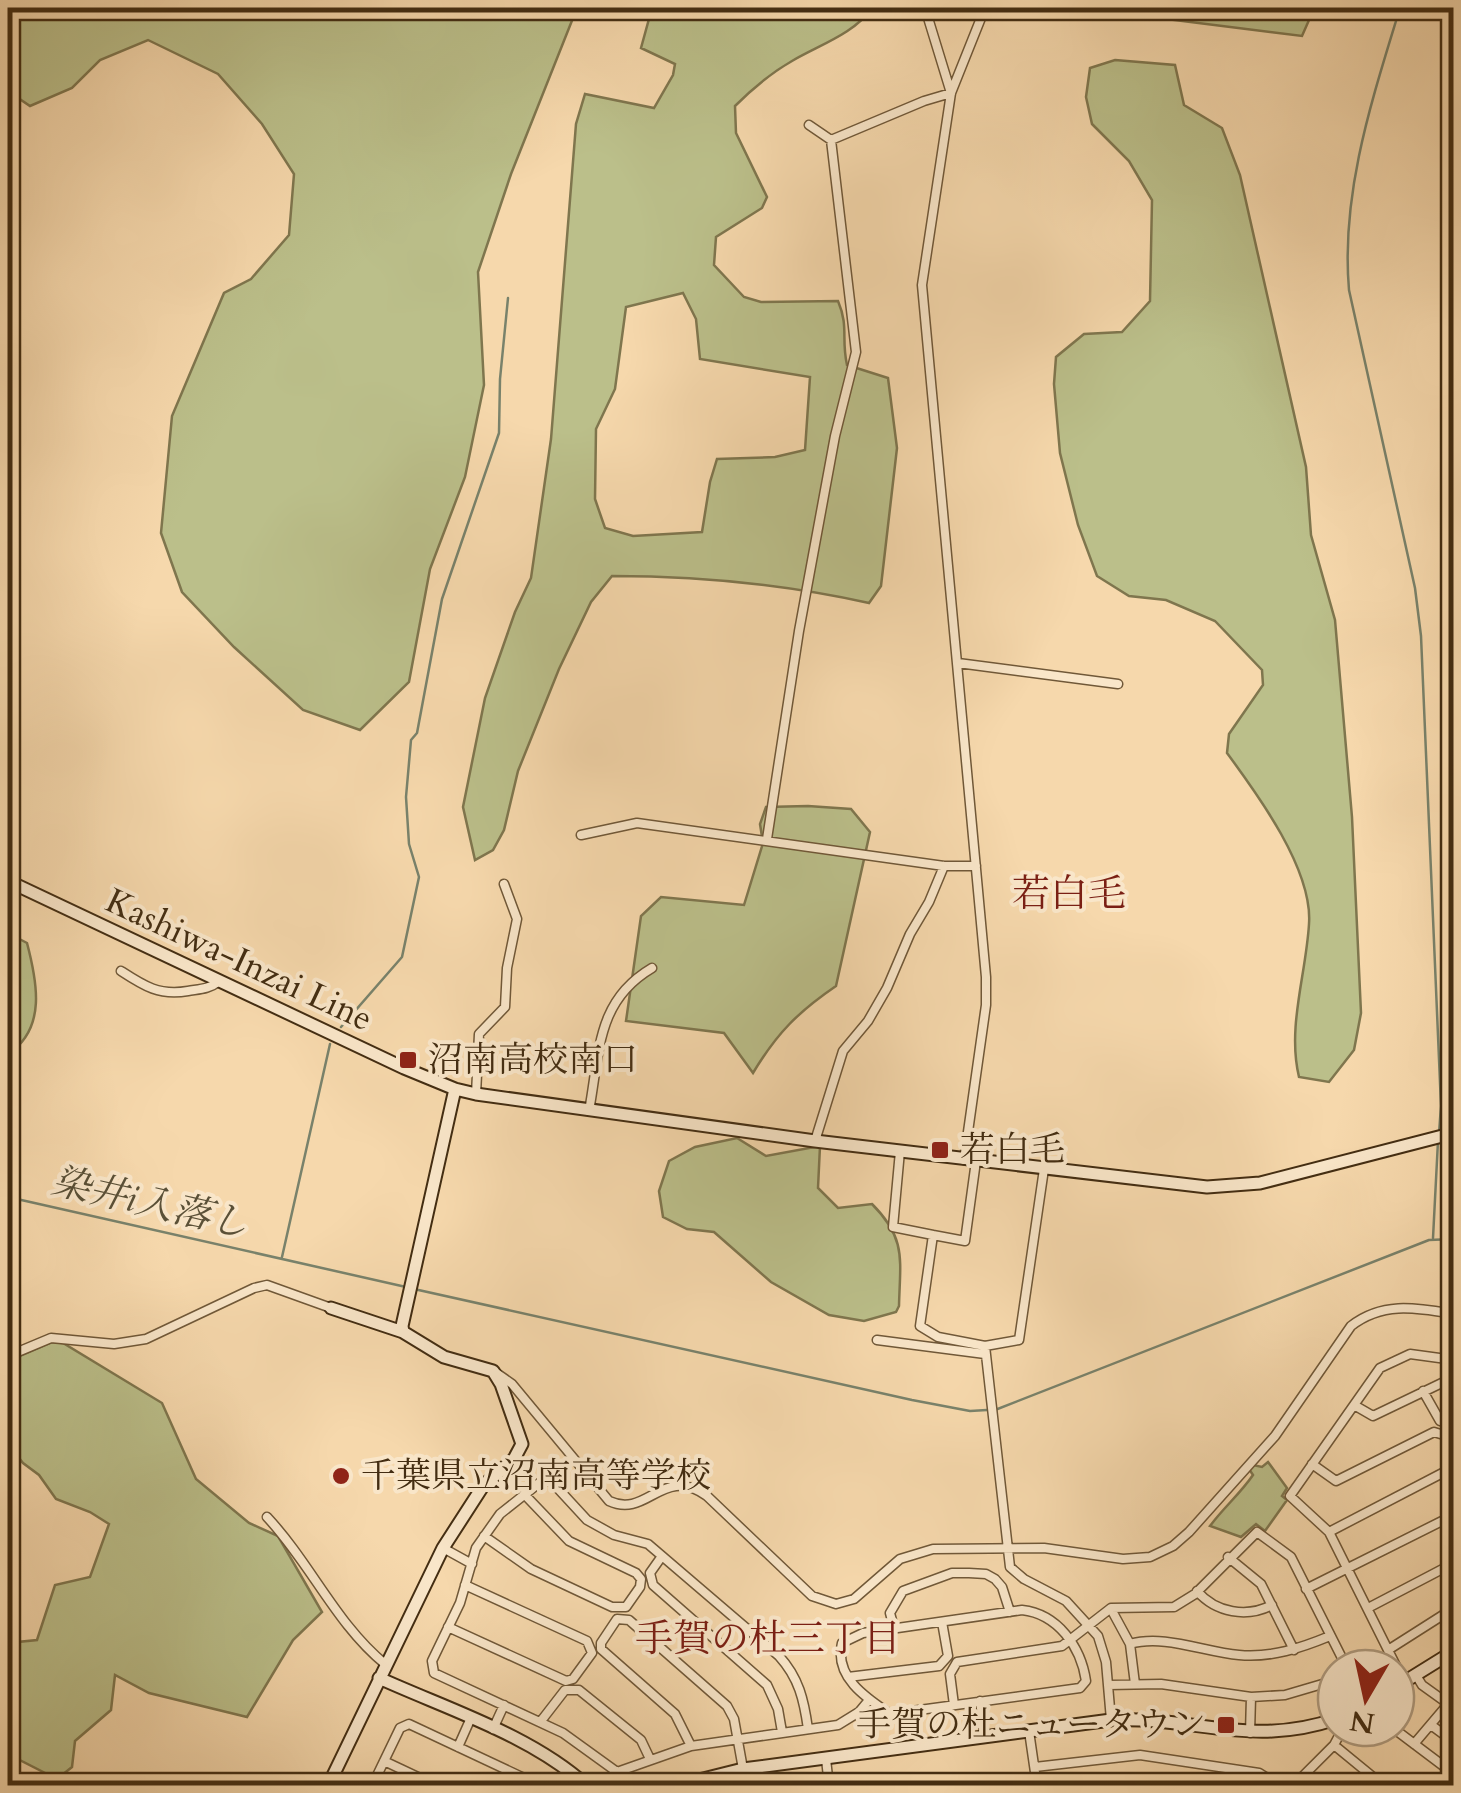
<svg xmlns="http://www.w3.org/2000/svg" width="1461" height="1793" viewBox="0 0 1461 1793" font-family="Cardo,'Noto Serif JP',serif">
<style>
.green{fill:#bbbf8a;stroke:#7f764e;stroke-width:2.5;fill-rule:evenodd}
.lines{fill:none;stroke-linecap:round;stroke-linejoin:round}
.stream{stroke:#79826b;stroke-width:2.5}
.street-casing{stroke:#705838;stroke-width:11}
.secondary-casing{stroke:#432d12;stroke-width:15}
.street{stroke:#f9e6c9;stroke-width:8}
.secondary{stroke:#f9e6c9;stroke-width:11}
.poi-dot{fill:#8f2418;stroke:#f9e6c9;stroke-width:4}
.labels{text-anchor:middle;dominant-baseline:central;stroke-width:8;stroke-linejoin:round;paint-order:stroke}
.street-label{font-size:35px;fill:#432d12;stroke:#f9e6c9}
.poi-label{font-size:35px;fill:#432d12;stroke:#f9e6c9;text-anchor:start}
.neighbourhood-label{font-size:38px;fill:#7a1f14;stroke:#f9e6c9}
.water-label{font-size:38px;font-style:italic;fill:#5a5037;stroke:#f9e6c9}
</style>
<rect width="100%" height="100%" fill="#f6d8ac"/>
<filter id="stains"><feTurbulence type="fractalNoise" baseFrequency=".002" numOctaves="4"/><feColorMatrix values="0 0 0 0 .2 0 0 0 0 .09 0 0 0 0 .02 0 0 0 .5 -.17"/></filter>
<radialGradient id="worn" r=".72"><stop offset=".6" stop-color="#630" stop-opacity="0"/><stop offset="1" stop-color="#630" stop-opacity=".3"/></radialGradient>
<path class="green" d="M8,8h569l-66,166 -33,98 6,113 -19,92 -35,92 -21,113 -49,48 -57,-20 -69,-63 -52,-55 -21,-59 11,-117 52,-123 27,-14 38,-44 5,-61 -32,-50 -44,-50 -70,-34 -48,20 -28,28 -42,18 -22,-15z
M652,8h220c-18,26 -53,37 -80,53 -21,12 -40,28 -57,45l1,27 31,64 -5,11 -46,29 -2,28 30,32 17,5 77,-1c11,26 3,37 9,64l41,13 9,70 -16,138 -12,17c-85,-19 -170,-27 -257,-27l-21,26 -32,67 -41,102 -14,59 -11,20 -18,10 -12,-53 22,-109 30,-86 16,-34 20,-139 25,-315 9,-30 69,14 19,-33 2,-11 -34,-16zM683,293l13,26 4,40 110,18 -5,73 -30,7 -58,2 -7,23 -8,50 -69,4 -28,-8 -10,-29 1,-70 19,-40 11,-82z
M1079,8h234v3l-11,25z
M1115,60l60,5 9,40 38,23 18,47 66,292 5,68 24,85 17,197 9,196 -7,37 -25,32 -30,-5c-12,-50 7,-102 10,-153 4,-54 -51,-129 -82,-171l2,-19 34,-49 -1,-15 -47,-49 -49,-21 -37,-4 -32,-20 -19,-51 -18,-72 -6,-69 2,-27 28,-23 38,-2 28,-31 2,-101 -23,-39 -37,-37 -6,-27 4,-29z
M808,806l43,3 19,23 -34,154c-38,26 -59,47 -83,87l-29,-40 -98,-12 15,-105 20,-19 83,8 19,-62 -3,-19 6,-17z
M8,933l19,10c10,38 20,86 -19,111z
M737,1138l29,18 54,-10 -2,42 20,20 34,-4c35,35 28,56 27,102l-3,6 -32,9 -35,-6 -58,-33 -57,-50 -27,-3 -24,-12 -4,-26 10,-30 26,-14z
M52,1342l11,1 99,60 34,76 53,44 29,13 44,76 -29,28 -46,77 -98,-24 -34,-18 -4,35 -36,31 -3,26 -15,12 -49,-25v-36l4,-10 -4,-5v-60l29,-3 18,-55 35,-8 19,-53 -19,-12 -34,-13 -17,-24 -16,-12 -15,-19v-83z
M1268,1462l19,26 -5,8 5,4 -22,31 -9,-7 -15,13 -31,-11c14,-19 30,-32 43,-51l-4,-6 4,-4 9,2z"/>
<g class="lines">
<path class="stream" d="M1403,8l-7,13c-27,88 -55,177 -47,269l66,298 6,48 20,470 -2,27
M341,1027l61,-70 17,-80 -10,-33 -3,-47 5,-57 6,-7 25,-134 57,-166 1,-54 8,-81
M8,1197l398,90
M1433,1238l5,-97
M282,1257l48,-213
M414,1289l498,111 58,11 17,-1
M995,1410l434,-170 25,-1"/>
<g class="street-casing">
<path id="street" d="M809,125l22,15 93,-39 27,-8 -26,-85
M958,663l160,21
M581,835l56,-12 307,43h32
M767,839l32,-208 36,-195 21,-84 -25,-212
M121,971c23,15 38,25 67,20 12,-2 21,-2 30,-9
M476,1094l3,-60 26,-27 2,-39 10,-49 -13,-35
M589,1111c11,-59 7,-110 63,-143
M815,1141l28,-90 25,-30 19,-33 23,-54 19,-32 15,-36
M900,1151l-7,76 40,8
M964,1160l22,-155v-28l-64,-692 29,-192 34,-85
M976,1161l-11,80 -32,-6 -13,91 18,11 47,9
M1044,1169l-25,171 -34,6 25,221 14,12 42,22 32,35 8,26 5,58
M877,1340l108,14
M8,1356l43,-18 63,6 32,-5 108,-51 13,-3 64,23
M495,1372l17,12 97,117c39,18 53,-37 98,-5l105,100 24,8 18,-5 46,-40 33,-10 111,-1 79,11 27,-2 23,-11 16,-14 86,-96 76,-110c32,-25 66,-18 103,-12
M1423,1391l17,30 14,2
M1354,1405l19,11 75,-36 3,-20
M1312,1464l24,17 98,-49 13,4 7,14
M1454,1467l-125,65 59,118 66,-42
M267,1517c44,47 69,107 118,147
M1329,1532l-39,-36 90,-128 30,-14 44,6
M484,1536l47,33 81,38h14l14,-20 1,-8 -5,-6 -67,-32 -45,-47
M443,1548l29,16
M662,1556l-12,17 3,12 114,100 11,24 4,23
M1228,1557l33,27 33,66
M1306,1589l148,-74
M1197,1591c19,22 50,27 75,14
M1368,1608l86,-45
M1111,1609l19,35 5,40
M1022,1610c36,4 59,37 64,71l-6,7 -190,26c-24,-16 -56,-37 -48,-71l21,-10z
M448,1627l118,54 7,-2 19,-26 -5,-12 -122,-56
M894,1628l-4,-15 13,-22 49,-18h17l17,1 9,5 7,8 8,25
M1130,1644c34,-10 74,8 109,11 32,3 62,-7 91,-19
M1388,1650l16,32
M1416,1675l6,10 32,23
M848,1677l91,-11 9,-10 -6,-34
M1108,1685l53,-1 90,13 34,-2 51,-15
M980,1701l5,37
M954,1705l-4,-31 7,-12 105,-16 49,-38 63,-1 21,-13 62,-62 34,25 56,111
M541,1721l24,-31h14l62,50 9,19
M1431,1725l23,17
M1393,1728l61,46
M493,1729l11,-24
M808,1729c-4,-29 -9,-51 -29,-73l-131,-112 -34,-9 -27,-15 -36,-39 -8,-1 -43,34 -24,34 -16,55 -28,58 2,12 129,60 54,39 74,-26 147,-21 21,-13 10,-12
M1029,1731l8,55
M1250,1733l1,-36
M1414,1744l34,-40
M1334,1745l50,41
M691,1746l-16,-32 -74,-65v-6l16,-24 12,1 98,86 7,13 9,50
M458,1747l12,-27
M826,1759l3,27
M384,1761l53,25
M1035,1767l105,-12 119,18 21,13
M372,1786l28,-58 9,-4 132,62
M1093,1786h3
M1293,1786l41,-41 9,-17"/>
</g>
<g class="secondary-casing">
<path id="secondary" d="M8,881l396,187 51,21 21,5 339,47 392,46 53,-4 194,-50
M331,1308l72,24
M379,1678c68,31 152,57 208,108
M1396,1687l58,-36
M328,1786l115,-238 40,-62 31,-27 8,-15 -21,-60 -8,-13 -49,-14 -41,-25 -1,-6 53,-237
M675,1786l68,-17 368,-49c83,-4 140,28 225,-1"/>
</g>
<use href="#street" class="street"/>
<use href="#secondary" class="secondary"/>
</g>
<g class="poi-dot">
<rect x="398" y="1050" width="20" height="20" rx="5"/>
<rect x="930" y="1140" width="20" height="20" rx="5"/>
<circle cx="341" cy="1476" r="10"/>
<rect x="1216" y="1715" width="20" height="20" rx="5"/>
</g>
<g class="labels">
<g class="street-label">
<text transform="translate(239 960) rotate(25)">Kashiwa-Inzai Line</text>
</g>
<g class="poi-label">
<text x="428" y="1060">沼南高校南口</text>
<text x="960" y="1150">若白毛</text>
<text x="361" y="1476">千葉県立沼南高等学校</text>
<text x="1206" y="1725" text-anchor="end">手賀の杜ニュータウン</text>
</g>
<g class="neighbourhood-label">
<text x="1069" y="894">若白毛</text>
<text x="768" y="1639">手賀の杜三丁目</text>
</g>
<g class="water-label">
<text transform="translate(150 1203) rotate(13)">染井i入落し</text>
</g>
</g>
<rect width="1461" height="1793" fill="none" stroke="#f6d8ac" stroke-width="40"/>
<rect x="10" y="10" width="1441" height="1773" fill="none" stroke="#432d12" stroke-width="5"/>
<rect x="20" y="20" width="1421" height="1753" fill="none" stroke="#432d12" stroke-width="2.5"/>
<g transform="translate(1366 1698) rotate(189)"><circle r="48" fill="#f9e6c9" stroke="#b09c80" stroke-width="2.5"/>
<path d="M0-8L18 38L0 25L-18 38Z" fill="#8f2418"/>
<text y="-15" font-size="28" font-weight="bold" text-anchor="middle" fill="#432d12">N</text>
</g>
<rect width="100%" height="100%" filter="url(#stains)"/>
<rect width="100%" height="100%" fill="url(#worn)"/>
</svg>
